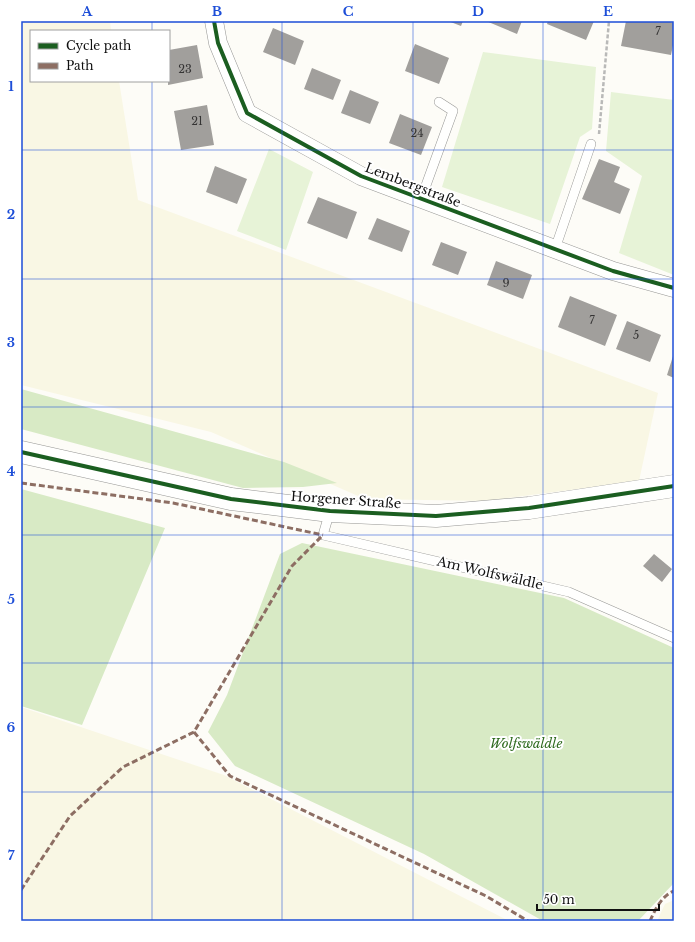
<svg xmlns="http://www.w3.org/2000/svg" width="695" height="942" viewBox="0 0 695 942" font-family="'Libre Baskerville',serif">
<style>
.farmland{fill:#f9f7e4}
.green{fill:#e7f3d7}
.forest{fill:#d8eac5}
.building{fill:#a19f9c}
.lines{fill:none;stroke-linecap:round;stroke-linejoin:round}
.service-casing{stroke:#979795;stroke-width:10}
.minor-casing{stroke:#979795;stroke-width:19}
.tertiary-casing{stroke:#979795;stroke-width:23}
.path{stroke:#b9b9b8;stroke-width:2.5;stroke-dasharray:4 2;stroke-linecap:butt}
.service{stroke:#fffffe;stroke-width:9}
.minor{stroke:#fffffe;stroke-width:18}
.tertiary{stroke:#fffffe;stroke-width:22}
.quiet{stroke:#8d6e63;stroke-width:3;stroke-dasharray:6 3;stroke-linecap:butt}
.cycleway-casing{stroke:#fff;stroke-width:6}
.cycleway{stroke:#1b5e20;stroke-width:4}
.grid{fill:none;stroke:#1d4ed8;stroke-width:1;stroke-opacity:0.55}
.labels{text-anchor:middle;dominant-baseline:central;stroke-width:4;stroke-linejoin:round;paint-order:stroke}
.number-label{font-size:11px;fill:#353434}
.street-label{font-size:13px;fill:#111;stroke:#fff}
.park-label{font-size:13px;font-style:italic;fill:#2f6b1f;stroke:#fff}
.neatline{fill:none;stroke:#1d4ed8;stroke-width:1.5}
.grid-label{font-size:13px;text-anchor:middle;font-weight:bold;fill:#1d4ed8}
</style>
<rect width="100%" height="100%" fill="#fdfcf7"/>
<path class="farmland" d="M21,21h89l1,10h-80v50h88l19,119 520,193 -19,88 -153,20 -121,-2 -154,-67 -190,-47z
M21,707l203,68 285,146h-488z
M674,900v21h-17l8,-17z"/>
<path class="green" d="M483,52l113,15 -4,62 -12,8 -30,87 -108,-37z
M611,92l63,8v175l-55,-22 23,-77 -36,-25z
M269,149l44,23 -27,78 -49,-19z"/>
<path class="forest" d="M21,389l263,73 53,21 -34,4 -60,1 -222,-59z
M21,489l144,39 -83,197 -61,-19z
M302,543l262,55 110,50v235l-36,38h-95l-119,-67 -189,-88 -27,-34 19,-37 53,-141z"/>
<path class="building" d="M448,21h15l-2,5z
M486,21h36l-5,13z
M548,21h46l-8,19 -39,-16z
M626,21h39l9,2v17l-3,15 -50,-9z
M273,28l31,13 -9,24 -32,-13z
M415,44l34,14 -10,26 -34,-13z
M197,45l6,33 -35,7 1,-35z
M312,68l29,12 -8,20 -29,-11z
M350,90l29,12 -9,22 -29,-11z
M207,105l7,40 -33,5 -7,-39z
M400,114l32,13 -11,28 -32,-12z
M599,159l21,8 -6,15 16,7 -10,25 -38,-15z
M215,166l32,13 -10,25 -31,-12z
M318,197l39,15 -10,27 -40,-16z
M377,218l33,13 -8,21 -34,-13z
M441,242l26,10 -9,23 -26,-10z
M496,261l36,14 -9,24 -36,-14z
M570,296l47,19 -12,31 -47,-19z
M627,321l34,14 -11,27 -34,-13z
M674,353v25l-7,-3z
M654,554l18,15 -10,13 -19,-16z"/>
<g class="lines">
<g class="service-casing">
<path id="service" d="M421,199l32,-88 -14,-9
M555,249l36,-105
M330,511l-7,24 246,57 105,46"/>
</g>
<g class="minor-casing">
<path id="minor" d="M214,21l4,22 29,70 114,63 252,95 61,17"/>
</g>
<g class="tertiary-casing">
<path id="tertiary" d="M21,452l210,47 99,12 106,5 93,-8 145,-22"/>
</g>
<path class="path" d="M599,134l10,-113"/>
<use href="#service" class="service"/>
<use href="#minor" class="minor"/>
<use href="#tertiary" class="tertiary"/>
<path class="quiet" d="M21,483l152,20 150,32
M194,732l36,44 256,120 42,25
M21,890l49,-74 53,-49 71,-35 98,-166 31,-31
M650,921c5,-11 12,-26 24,-30"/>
<g class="cycleway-casing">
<path id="cycleway" d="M214,21l4,22 29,70 114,63 252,95 61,17
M21,452l210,47 99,12 106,5 93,-8 145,-22"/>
</g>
<use href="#cycleway" class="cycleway"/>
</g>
<path class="grid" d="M152,21v10M282,21v900M413,21v900M543,21v900M152,81v840M21,150h653M21,279h653M21,407h653M21,535h653M21,663h653M21,792h653"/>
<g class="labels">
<g class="number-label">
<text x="658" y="31">7</text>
<text x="185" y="69">23</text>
<text x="197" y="121">21</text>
<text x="417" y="133">24</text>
<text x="506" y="283">9</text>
<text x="592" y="320">7</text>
<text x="636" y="335">5</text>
</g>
<g class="street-label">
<text transform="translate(413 185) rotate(21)">Lembergstraße</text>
<text transform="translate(346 500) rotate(4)">Horgener Straße</text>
<text transform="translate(490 573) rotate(13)">Am Wolfswäldle</text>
</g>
<g class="park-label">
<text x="526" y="743">Wolfswäldle</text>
</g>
</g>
<rect width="695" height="942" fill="none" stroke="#ffffff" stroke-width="44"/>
<rect x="30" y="30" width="140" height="52" fill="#ffffff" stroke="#a0a0a0"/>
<rect x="38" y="43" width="20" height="6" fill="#1b5e20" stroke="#a0a0a0"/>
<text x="66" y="50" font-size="12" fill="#111111">Cycle path</text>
<rect x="38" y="63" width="20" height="6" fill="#8d6e63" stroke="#a0a0a0"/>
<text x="66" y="70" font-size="12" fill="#111111">Path</text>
<path d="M537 904v6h122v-6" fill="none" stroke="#111111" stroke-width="2"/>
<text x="543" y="904" font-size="12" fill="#111111" stroke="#ffffff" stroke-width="3" paint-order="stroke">50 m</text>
<rect x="22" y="22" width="651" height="898" class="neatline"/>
<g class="grid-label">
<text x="87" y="16">A</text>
<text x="217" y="16">B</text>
<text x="348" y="16">C</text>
<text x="478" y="16">D</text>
<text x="608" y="16">E</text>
<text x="11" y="91">1</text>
<text x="11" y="219">2</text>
<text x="11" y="347">3</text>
<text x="11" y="476">4</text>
<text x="11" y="604">5</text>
<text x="11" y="732">6</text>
<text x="11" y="860">7</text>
</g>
</svg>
